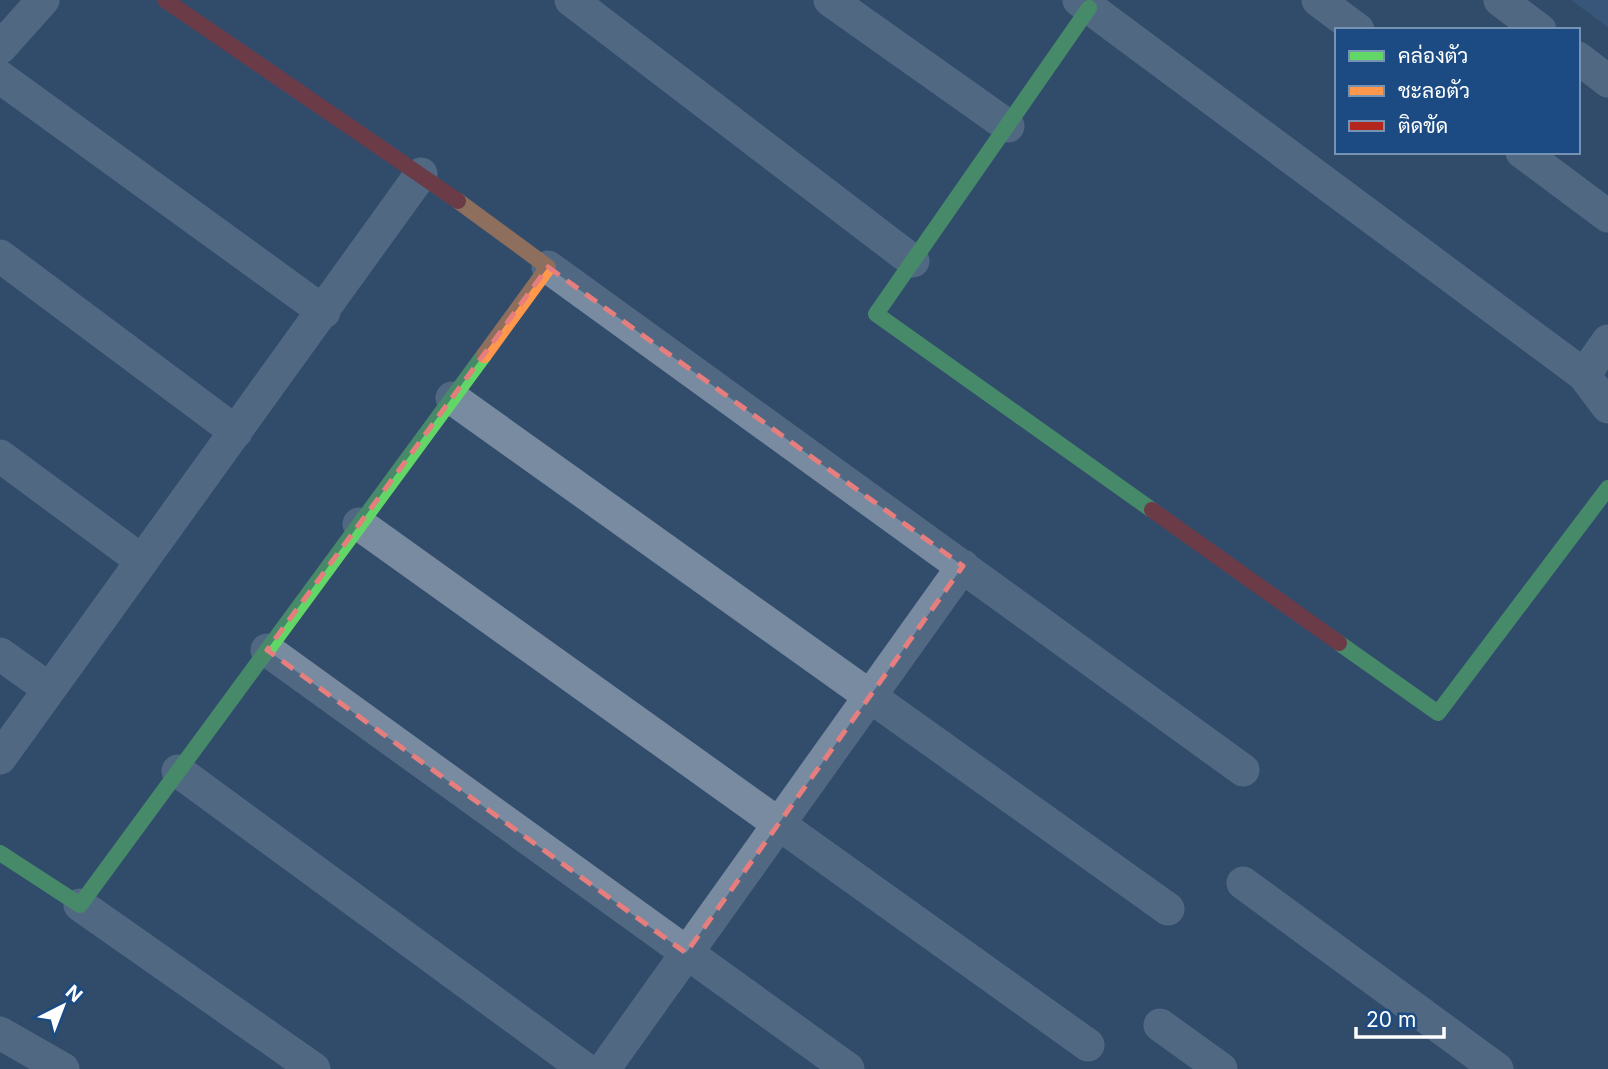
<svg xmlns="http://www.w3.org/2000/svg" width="1608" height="1069" viewBox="0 0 1608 1069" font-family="Inter,Sarabun,sans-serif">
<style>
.water{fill:#3f6289}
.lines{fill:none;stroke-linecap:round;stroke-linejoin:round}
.street{stroke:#788ba1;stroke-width:33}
.fast{stroke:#63d668;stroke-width:16}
.slow{stroke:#ff974d;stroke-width:16}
.jam{stroke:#b3261e;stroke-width:16}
.marked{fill:none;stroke:#e67e7e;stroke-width:5;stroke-dasharray:14 9;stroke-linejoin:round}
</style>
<rect width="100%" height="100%" fill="#324c6b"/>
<path class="water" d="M1571,0h37v27z"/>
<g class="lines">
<path class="street" d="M571,0l342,261
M830,0l178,126
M1079,0l505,375
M1318,0l40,30
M1500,0l40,30
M0,48l43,-48
M1578,58l30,23
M0,77l324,235
M1522,152l86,64
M0,256l236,176
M548,267l695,503
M1608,341l-24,34 24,32
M452,398l716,511
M0,456l142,105
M359,524l729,521
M267,650l581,419
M0,654l49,35
M0,758l421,-584
M178,771l407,298
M1243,883l254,186
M80,905l234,164
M1160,1025l61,44
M0,1033l63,36
M604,1069l359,-503"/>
<path class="fast" d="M1089,8l-213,306 276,196
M1339,643l99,70 170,-225
M0,853l80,52 404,-550"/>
<path class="slow" d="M458,201l90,66 -64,88"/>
<path class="jam" d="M165,0l293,201
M1152,510l187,133"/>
</g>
<path d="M0 0H1608V1069H0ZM548,267l415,299 -277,387 -419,-303z" fill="#324c6b" fill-opacity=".55" fill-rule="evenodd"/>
<path class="marked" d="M548,267l415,299 -277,387 -419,-303z"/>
<rect x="1335" y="28" width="245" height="126" fill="#1b4b82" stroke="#7693b4" stroke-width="2"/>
<rect x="1349" y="51" width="35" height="10" fill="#63d668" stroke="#7693b4" stroke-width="2"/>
<text x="1398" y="63" font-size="21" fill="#ffffff">คล่องตัว</text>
<rect x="1349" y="86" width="35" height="10" fill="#ff974d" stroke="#7693b4" stroke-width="2"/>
<text x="1398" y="98" font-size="21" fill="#ffffff">ชะลอตัว</text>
<rect x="1349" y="121" width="35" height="10" fill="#b3261e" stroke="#7693b4" stroke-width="2"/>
<text x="1398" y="133" font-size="21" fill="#ffffff">ติดขัด</text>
<g transform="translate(63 1006) rotate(42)" stroke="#1b4b82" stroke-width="5" paint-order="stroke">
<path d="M0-5L12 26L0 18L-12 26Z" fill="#ffffff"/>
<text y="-10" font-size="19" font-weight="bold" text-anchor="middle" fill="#ffffff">N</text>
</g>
<path d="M1356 1027v10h88v-10" fill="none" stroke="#ffffff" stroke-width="3.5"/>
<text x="1366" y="1027" font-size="21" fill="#ffffff" stroke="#1b4b82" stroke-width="5" paint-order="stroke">20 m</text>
</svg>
